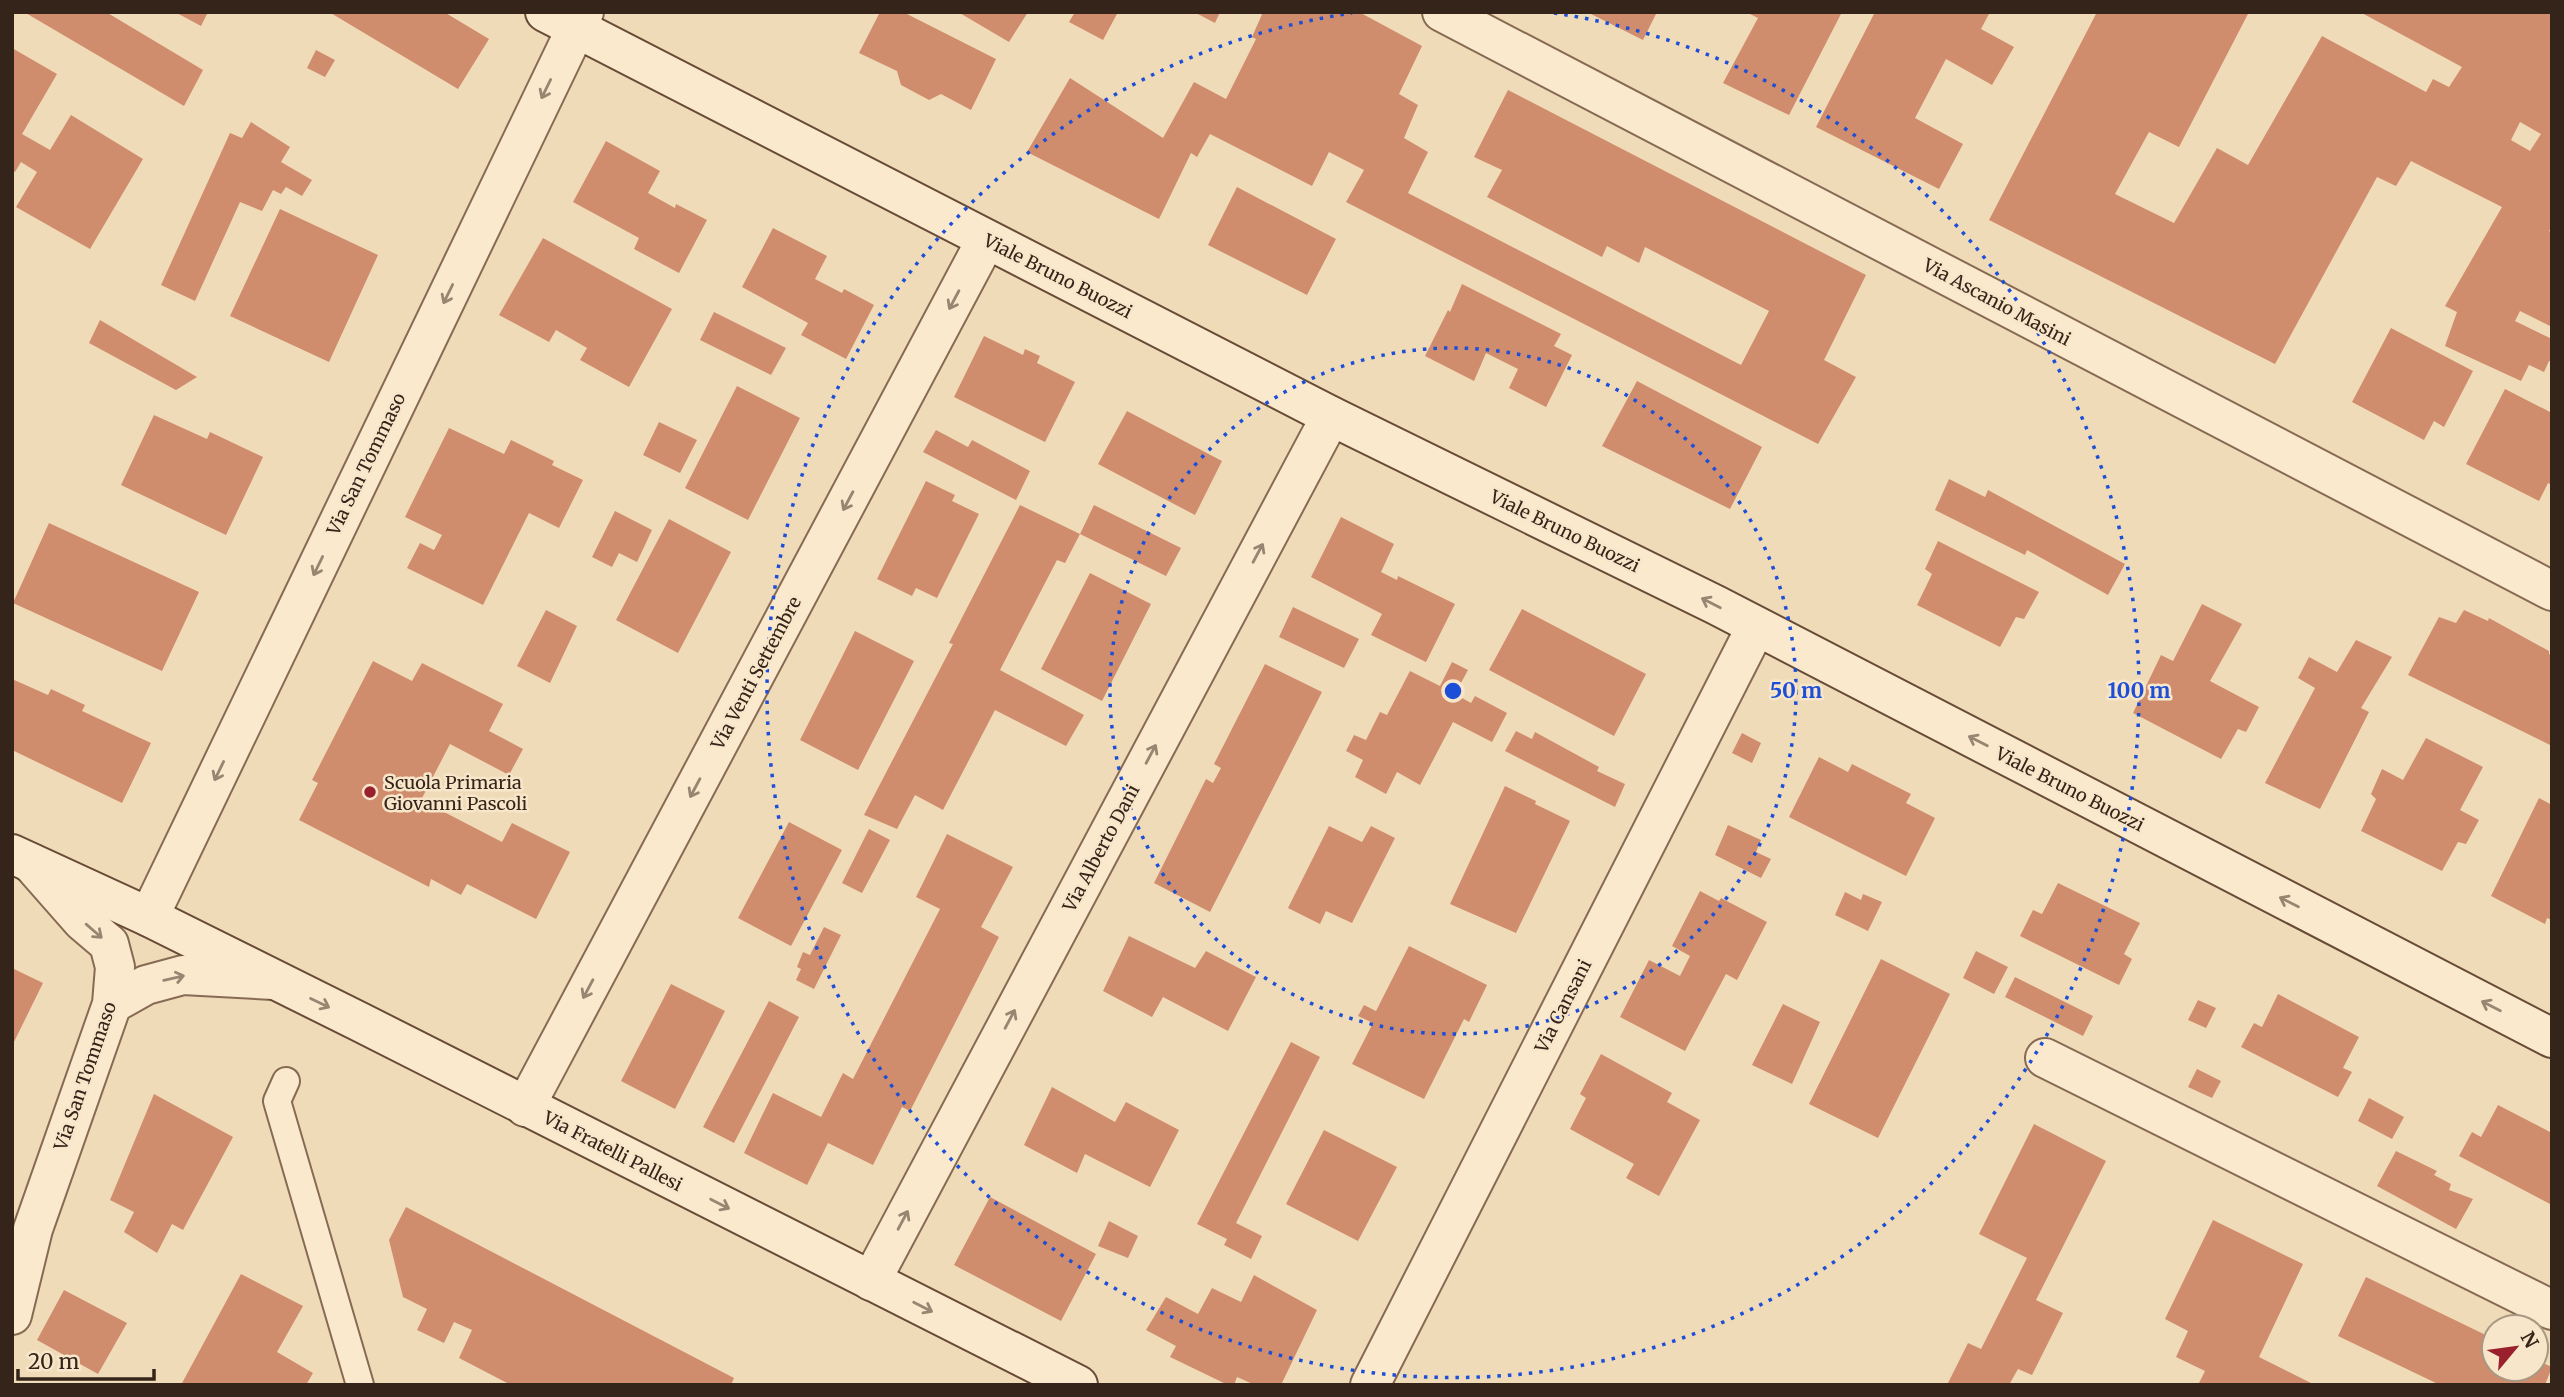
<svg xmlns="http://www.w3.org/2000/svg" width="2564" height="1397" viewBox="0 0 2564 1397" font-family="Merriweather,serif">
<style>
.building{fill:#d08d6d;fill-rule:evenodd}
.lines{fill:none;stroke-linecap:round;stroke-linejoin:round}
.lane-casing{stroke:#876a53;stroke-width:30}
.street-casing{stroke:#876a53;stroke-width:42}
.secondary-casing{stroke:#684b37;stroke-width:42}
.lane{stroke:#fbe9cd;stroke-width:26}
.street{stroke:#fbe9cd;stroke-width:38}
.secondary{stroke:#fbe9cd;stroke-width:38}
.oneway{stroke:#988673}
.ring{fill:none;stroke:#1d4ed8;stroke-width:3.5;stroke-dasharray:3.5 7}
.poi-dot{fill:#99202c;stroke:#f7e6c9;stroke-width:2.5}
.labels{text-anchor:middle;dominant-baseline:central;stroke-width:5;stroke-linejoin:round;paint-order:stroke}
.street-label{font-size:18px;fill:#352419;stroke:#f7e6c9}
.poi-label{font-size:18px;fill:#352419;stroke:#f7e6c9;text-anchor:start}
.centre{fill:#1d4ed8;stroke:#f7e6c9;stroke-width:3.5}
.ring-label{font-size:21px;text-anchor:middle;font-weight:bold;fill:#1d4ed8;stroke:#f7e6c9;stroke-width:5;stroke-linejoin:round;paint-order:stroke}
</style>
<rect width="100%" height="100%" fill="#f0dbb9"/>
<path class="building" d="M24,12h82l97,58 -19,36z
M175,12h33l-7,14z
M329,12h115l45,27 -31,50z
M880,12h23l93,47 -25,51 -30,-16 -12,6 -28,-15 -4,-14 -38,-18z
M958,12h70l-19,30z
M1075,12h43l-15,28 -34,-18z
M1194,12h26l-5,11z
M1263,12h96l63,34 -23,48 19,11 -14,33 24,14 -20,41 333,172 28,-54 -124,-64 -6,16 -32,-17 -5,11 -115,-60 15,-27 -28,-13 34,-67 358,185 -42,85 32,17 -38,67 -472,-242 18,-32 -35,-18 -17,34 -102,-52 -13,23 -6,-4 -32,66 -132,-67 43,-74 93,60 31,-56 32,17 30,-60 -4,-2z
M1587,12h70l-14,28z
M1746,12h96l-53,103 -66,-32 35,-65z
M1875,12h115l-9,17 33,18 -22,38 -46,-26 -31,59 48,26 -24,45 -123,-62z
M2097,12h152l-70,135 -30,-15 -34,62 59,29 43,-75 31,17 74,-129 104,56 7,-13 16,8 13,-20 -102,-55h192v214l-3,5 3,1v95l-32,-16 -5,10 37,18v23l-3,-1 -5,11 -15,-7 -8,16 -76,-35 12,-34 -12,-6 57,-99 -91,-46 -15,25 -19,-9 -102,187 -286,-144zM2520,122l21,12 -11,17 -19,-11z
M12,48l45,26 -35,60 28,16 21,-35 72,44 -53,90 -74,-42 21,-35 -16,-10 -6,10 -3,-2z
M316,50l19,10 -10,17 -18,-9z
M251,122l39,25 -9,15 31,18 -10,16 -16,-9 -5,7 -8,-4 -11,21 -22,-9 -45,99 -34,-16 69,-152 12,5z
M606,141l54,30 -12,22 27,15 1,-4 31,16 -28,53 -45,-24 5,-11 -66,-36z
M1237,187l99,52 -29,56 -99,-50z
M280,209l98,46 -49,107 -99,-46z
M773,228l54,28 -12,23 27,14 2,-4 30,16 -28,54 -45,-24 7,-12 -66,-36z
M543,238l129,71 -43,78 -49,-27 7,-12 -31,-18 -7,12 -50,-27z
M1462,284l99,50 -7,12 18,9 -26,52 -37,-19 9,-19 -32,-16 -12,28 -49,-25 23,-46 2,2z
M714,312l72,36 -15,27 -71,-35z
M100,320l97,57 -21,13 -87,-47z
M2391,328l82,43 -29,56 -10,-6 -10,19 -72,-38z
M984,336l39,19 2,-6 15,7 -3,7 38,19 -30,60 -91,-45z
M1637,381l125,66 -32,62 -128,-63z
M737,386l63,32 -52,102 -63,-32z
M2505,389l47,24v72l-4,-2 -9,18 -73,-37z
M1127,411l95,50 -27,54 -97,-51z
M154,415l53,24 3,-7 53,25 -37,78 -105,-50z
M659,422l38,18 -17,33 -37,-18z
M449,428l55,26 7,-14 43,21 -2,4 31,15 -24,48 -30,-15 -46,92 -76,-37 13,-25 14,7 8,-15 -37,-18z
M936,430l32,17 4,-7 58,31 -14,29 -93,-48z
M1949,479l36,18 3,-7 137,74 -17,31 -81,-45 -2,5 -90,-45z
M926,481l29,14 -3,6 27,13 -42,84 -21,-10 -4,8 -35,-17z
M1020,505l60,29 -15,29 -8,-3 -57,110 84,45 -18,31 -71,-36 -52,100 -28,-15 -18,34 -28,-12 -5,-2 89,-171 -4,-1 2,-4z
M1094,505l87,43 -15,28 -86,-42z
M615,511l37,19 -15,32 -18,-9 -7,14 -20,-10z
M1341,517l53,27 -13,28 16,8 1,-4 57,28 -29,58 -55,-27 11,-21 -71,-37z
M669,519l62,33 -53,101 -62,-33z
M49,523l150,69 -37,79 -149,-68z
M1938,541l101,51 -15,27 -8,-2 -16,30 -83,-42 15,-31 -7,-5z
M1090,573l61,31 -49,97 -61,-32z
M2202,604l40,20 -32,57 49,26 -13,25 -8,-3 -17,30 -88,-46 28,-58 12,6z
M1293,607l66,32 -15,29 -65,-31z
M1522,609l124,65 -32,62 -125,-66z
M546,610l31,16 -27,57 -33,-17z
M2464,610l24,11 1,-3 60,33v3l3,2v90l-144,-71 31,-58 17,6z
M855,631l59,30 -56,109 -58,-30z
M2356,640l36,17 -31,51 8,4 -49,97 -55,-26 50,-95 -17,-10 11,-21 28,15z
M373,661l39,20 10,-18 81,41 -14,27 34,18 -14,26 -59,-31 -29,56 81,42 10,-19 58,29 -34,67 -69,-35 -6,11 -30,-16 -2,8 -130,-67 19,-37 -6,-3z
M1452,662l16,8 -13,24 16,9 4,-7 32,17 -15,29 -39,-20 -33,63 -23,-13 -11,22 -31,-17 8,-17 -17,-9 8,-16 12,5 14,-28 7,3 23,-44 30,15z
M1265,664l57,28 -112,220 -56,-29 52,-104 7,4 8,-15 -7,-4z
M12,679l36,16 3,-6 34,16 -3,6 69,32 -29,60 -110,-53z
M1516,731l16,8 3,-7 64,35 -2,4 28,13 -10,23 -110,-56z
M1742,733l19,10 -9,20 -20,-10z
M2426,738l57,29 -23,43 19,10 -13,24 -8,-2 -16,29 -81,-40 15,-32 -5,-5 11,-25 21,11z
M1819,757l29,15 4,-8 59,30 -5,9 29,15 -29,58 -117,-59z
M1505,786l31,15 -1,3 35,17 -54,112 -66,-29z
M2539,798l13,7v115l-5,-2 -2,6 -54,-28z
M789,822l53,28 -51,96 -53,-28z
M1728,825l33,15 -5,12 15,7 -10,19 -46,-23z
M1329,826l33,16 9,-16 24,12 -43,85 -26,-12 -6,13 -32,-16z
M869,829l21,11 -28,53 -20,-10z
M947,834l66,33 -32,60 18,10 -89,174 -8,-4 -29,58 -45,-22 -21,42 -63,-32 29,-60 48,24 22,-44 10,6 87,-170 -24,-12z
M2058,883l82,40 -16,31 8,5 -13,26 -99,-49 13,-26 9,4z
M1700,891l19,10 2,-3 46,24 -30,58 -11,-6 -41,77 -65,-34 29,-57 31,16 10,-20 -18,-10z
M1845,892l16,8 2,-6 19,8 -14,29 -33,-16z
M824,927l17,8 -27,54 -18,-9 5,-11 -4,-2 6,-15 7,3z
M1129,936l66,32 11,-17 50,26 -28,54 -65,-34 -11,20 -49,-26z
M1409,946l78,39 -18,37 -5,-3 -40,80 -72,-35 21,-41 -15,-7 6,-11 12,6z
M1976,951l32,16 -14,27 -31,-16z
M1881,959l69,35 -72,144 -69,-34z
M12,968l31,15 -31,63z
M2015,977l78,39 -10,20 -78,-39z
M671,984l54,27 -50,98 -54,-28z
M2278,994l81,43 -16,31 9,4 -14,25 -97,-50 13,-24 8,4z
M2198,1000l18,8 -10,20 -18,-8z
M769,1001l30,16 -65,126 -31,-16z
M1783,1004l37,18 -28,62 -40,-19z
M1291,1042l29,15 -84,166 26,13 -11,23 -27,-14 3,-6 -30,-15z
M1601,1054l71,39 -5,9 33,18 -41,76 -33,-18 8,-14 -64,-35 16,-31 -6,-4z
M2197,1069l24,12 -9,17 -24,-11z
M1052,1087l63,35 11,-20 53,28 -29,57 -65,-33 -8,19 -53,-28z
M154,1094l79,43 -50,93 -11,-6 -15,29 -33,-21 10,-20 -24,-12z
M2369,1098l35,19 -12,22 -34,-18z
M2498,1105l54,28v72l-93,-49 13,-24 9,5z
M2034,1124l72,37 -70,139 27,13 -31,62 -14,-6 -9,16h-62l21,-42 13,6 46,-91 -48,-24z
M1324,1130l73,37 -39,74 -72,-37z
M2396,1151l41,20 -3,4 17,9 -2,6 24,9 -17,30 -79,-43z
M990,1197l106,57 -35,67 -107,-56z
M406,1207l328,171 -3,7h-220l-52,-27 13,-28 -18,-8 -10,21 -27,-13 10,-21 -24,-12 -14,-57z
M2213,1220l90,44 -44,93 56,28h-117l7,-14 -29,-14 12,-26 -23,-12z
M1109,1221l29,15 -10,22 -30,-12z
M241,1274l62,32 -26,46 36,21 -7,12h-125z
M1254,1275l63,35 -36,75h-26l-18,-8 -3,8h-6l-58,-28 6,-11 -30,-16 20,-33 32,17 14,-26 29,14z
M2366,1277l128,62v30h42v-9l16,7 -7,18h-105l-102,-49z
M64,1290l63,33 -29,51 -61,-34z"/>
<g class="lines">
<g class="lane-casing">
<path id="lane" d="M286,1081l-9,20 83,284"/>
</g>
<g class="street-casing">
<path id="street" d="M1442,12l1110,579
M149,917l435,-905
M112,1004l34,-19 37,-10 90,5
M2045,1058l507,252
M525,1107l461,-867
M871,1281l460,-865
M12,1315l21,-86 79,-225 3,-37 -6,-23 -27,-23 -51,-58
M1370,1385l386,-758"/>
</g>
<g class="secondary-casing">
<path id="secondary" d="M545,12l786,404 385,189 836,433
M12,854l137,63 211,105 718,363"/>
</g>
<use href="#lane" class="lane"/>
<use href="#street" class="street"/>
<use href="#secondary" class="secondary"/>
</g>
<defs><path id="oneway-shaft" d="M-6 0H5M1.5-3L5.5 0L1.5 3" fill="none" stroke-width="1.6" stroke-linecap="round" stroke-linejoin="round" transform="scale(1.75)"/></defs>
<g class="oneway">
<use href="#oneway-shaft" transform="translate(546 89) rotate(116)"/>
<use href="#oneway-shaft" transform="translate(448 294) rotate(116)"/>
<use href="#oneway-shaft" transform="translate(954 300) rotate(118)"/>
<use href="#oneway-shaft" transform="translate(848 501) rotate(118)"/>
<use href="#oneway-shaft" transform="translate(1258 553) rotate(-62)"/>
<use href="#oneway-shaft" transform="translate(318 566) rotate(116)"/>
<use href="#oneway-shaft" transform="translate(1711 603) rotate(-153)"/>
<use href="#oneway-shaft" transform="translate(1978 741) rotate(-153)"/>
<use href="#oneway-shaft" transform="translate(1151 754) rotate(-62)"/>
<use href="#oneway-shaft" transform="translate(219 771) rotate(116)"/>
<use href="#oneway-shaft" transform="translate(695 788) rotate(118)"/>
<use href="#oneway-shaft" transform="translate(2289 902) rotate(-153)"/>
<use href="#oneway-shaft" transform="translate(94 931) rotate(41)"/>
<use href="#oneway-shaft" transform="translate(174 978) rotate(-13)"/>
<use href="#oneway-shaft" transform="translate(588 989) rotate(118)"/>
<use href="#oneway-shaft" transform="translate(320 1003) rotate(26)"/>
<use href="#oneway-shaft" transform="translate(2491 1006) rotate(-153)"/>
<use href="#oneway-shaft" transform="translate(1010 1019) rotate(-62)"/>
<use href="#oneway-shaft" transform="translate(720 1204) rotate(27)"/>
<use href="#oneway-shaft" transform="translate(903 1220) rotate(-62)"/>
<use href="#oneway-shaft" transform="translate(923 1307) rotate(27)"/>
</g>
<g class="ring">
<circle cx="1453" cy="691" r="343"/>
<path d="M1554 13A686 686 0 1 1 1352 13"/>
</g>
<circle class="poi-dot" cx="370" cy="792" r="7"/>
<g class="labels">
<g class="street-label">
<text transform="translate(1058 276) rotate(27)">Viale Bruno Buozzi</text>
<text transform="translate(1997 302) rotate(28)">Via Ascanio Masini</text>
<text transform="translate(366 464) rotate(-64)">Via San Tommaso</text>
<text transform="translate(1565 531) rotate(26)">Viale Bruno Buozzi</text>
<text transform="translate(756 673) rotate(-62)">Via Venti Settembre</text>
<text transform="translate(2070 789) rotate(27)">Viale Bruno Buozzi</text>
<text transform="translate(1101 848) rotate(-62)">Via Alberto Dani</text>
<text transform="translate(1563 1006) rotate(-63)">Via Cansani</text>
<text transform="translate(85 1076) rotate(-71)">Via San Tommaso</text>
<text transform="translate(613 1151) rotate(27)">Via Fratelli Pallesi</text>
</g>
<g class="poi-label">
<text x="384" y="782">Scuola Primaria<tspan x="384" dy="21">Giovanni Pascoli</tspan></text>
</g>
</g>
<circle cx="1453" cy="691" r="10" class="centre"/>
<g class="ring-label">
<text x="1796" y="698">50 m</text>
<text x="2139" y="698">100 m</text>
</g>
<rect width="2564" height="1397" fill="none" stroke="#352419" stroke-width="28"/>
<g transform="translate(2515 1348) rotate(61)"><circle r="33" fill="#f7e6c9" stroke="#a99883" stroke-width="2"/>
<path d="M0-5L12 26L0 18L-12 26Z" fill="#99202c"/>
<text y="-10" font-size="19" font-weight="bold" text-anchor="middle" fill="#352419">N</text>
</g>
<path d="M18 1369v10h136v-10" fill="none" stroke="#352419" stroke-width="3.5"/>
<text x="28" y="1369" font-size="21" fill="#352419" stroke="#f7e6c9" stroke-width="5" paint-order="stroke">20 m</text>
</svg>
